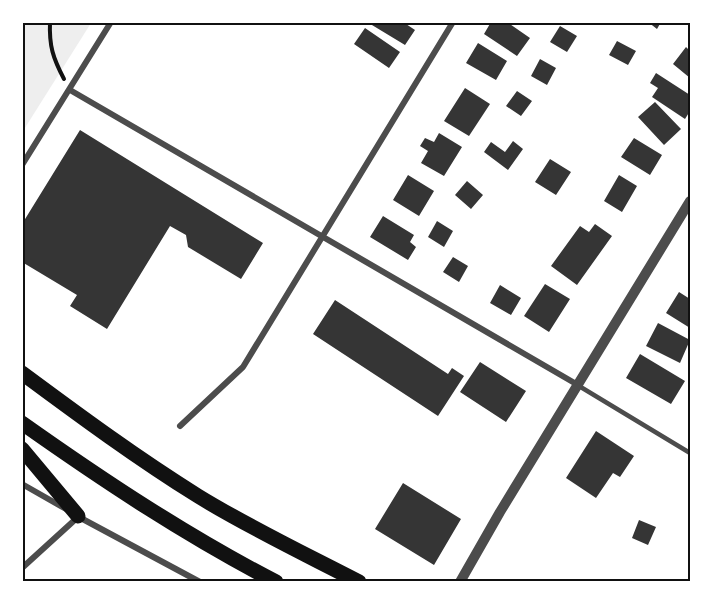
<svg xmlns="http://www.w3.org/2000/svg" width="713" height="604" viewBox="0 0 713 604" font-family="'Noto Serif',serif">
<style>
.green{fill:#eee}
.building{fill:#353535}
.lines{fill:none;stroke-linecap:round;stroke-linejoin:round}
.path{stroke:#111;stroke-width:4}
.service{stroke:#4c4c4c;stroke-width:4.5}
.minor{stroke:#4c4c4c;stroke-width:6}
.tertiary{stroke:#4c4c4c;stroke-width:10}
.primary{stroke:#111;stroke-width:15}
.neatline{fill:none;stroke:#111;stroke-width:2}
</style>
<rect width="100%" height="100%" fill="#fff"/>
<path class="green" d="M23,23h68l-68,108z"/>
<path class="building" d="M367,22h36l12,8 -10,15z
M491,22h16l23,16 -13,18 -33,-22z
M648,22h13l-4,7z
M560,26l17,10 -10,16 -17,-10z
M365,28l35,24 -11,16 -35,-24z
M617,41l19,10 -8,14 -19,-10z
M478,43l29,18 -11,19 -30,-17z
M686,47l4,4v27l-17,-14z
M540,59l16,9 -9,17 -16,-9z
M656,73l34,22v16l-5,8 -33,-22 6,-9 -8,-5z
M465,88l25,16 -21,32 -25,-15z
M517,91l15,10 -11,15 -15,-10z
M655,102l26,27 -17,16 -26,-28z
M80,130l183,113 -22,36 -53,-32 -2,-12 -16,-9 -63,103 -37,-23 7,-11 -55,-33v-38z
M439,133l23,14 -18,29 -23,-13 7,-12 -8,-5 5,-8 9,4z
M634,138l28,17 -12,20 -29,-18z
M513,141l10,8 -15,21 -24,-18 7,-10 14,10z
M550,159l21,13 -15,23 -21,-13z
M408,175l26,16 -15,25 -26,-16z
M619,175l18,11 -15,26 -18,-11z
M467,181l16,14 -12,14 -16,-14z
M383,216l31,19 -4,7 6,5 -8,13 -38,-23z
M437,221l16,10 -9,16 -16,-10z
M595,224l17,12 -35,49 -26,-19 29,-40 9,6z
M453,257l15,9 -9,16 -16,-10z
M545,284l25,15 -21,33 -25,-16z
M500,285l21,13 -10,17 -21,-12z
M679,292l11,7v29l-24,-15z
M335,300l113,74 4,-6 12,8 -26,40 -125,-82z
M658,323l32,17 -10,23 -34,-17z
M640,354l45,27 -14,23 -45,-26z
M480,362l46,29 -20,31 -46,-30z
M596,431l38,25 -14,21 -7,-4 -17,25 -30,-20z
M403,483l58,36 -27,46 -59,-36z
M639,520l17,7 -8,18 -16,-7z"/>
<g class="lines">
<path class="path" d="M50,22c-1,24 3,36 14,57"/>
<path class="service" d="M579,386l111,67"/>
<path class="minor" d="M70,90l508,295
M22,165l89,-143
M180,426l63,-59 210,-345
M22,484l44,25
M77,516l123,66
M22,568l56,-51"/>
<path class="tertiary" d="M460,582l40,-70 190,-311"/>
<path class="primary" d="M22,373c58,43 115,85 176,123 52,32 107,58 161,86
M22,423c82,58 165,113 254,159
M22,449l56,67"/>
</g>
<rect width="713" height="604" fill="none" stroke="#ffffff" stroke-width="48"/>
<rect x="24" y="24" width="665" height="556" class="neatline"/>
</svg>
